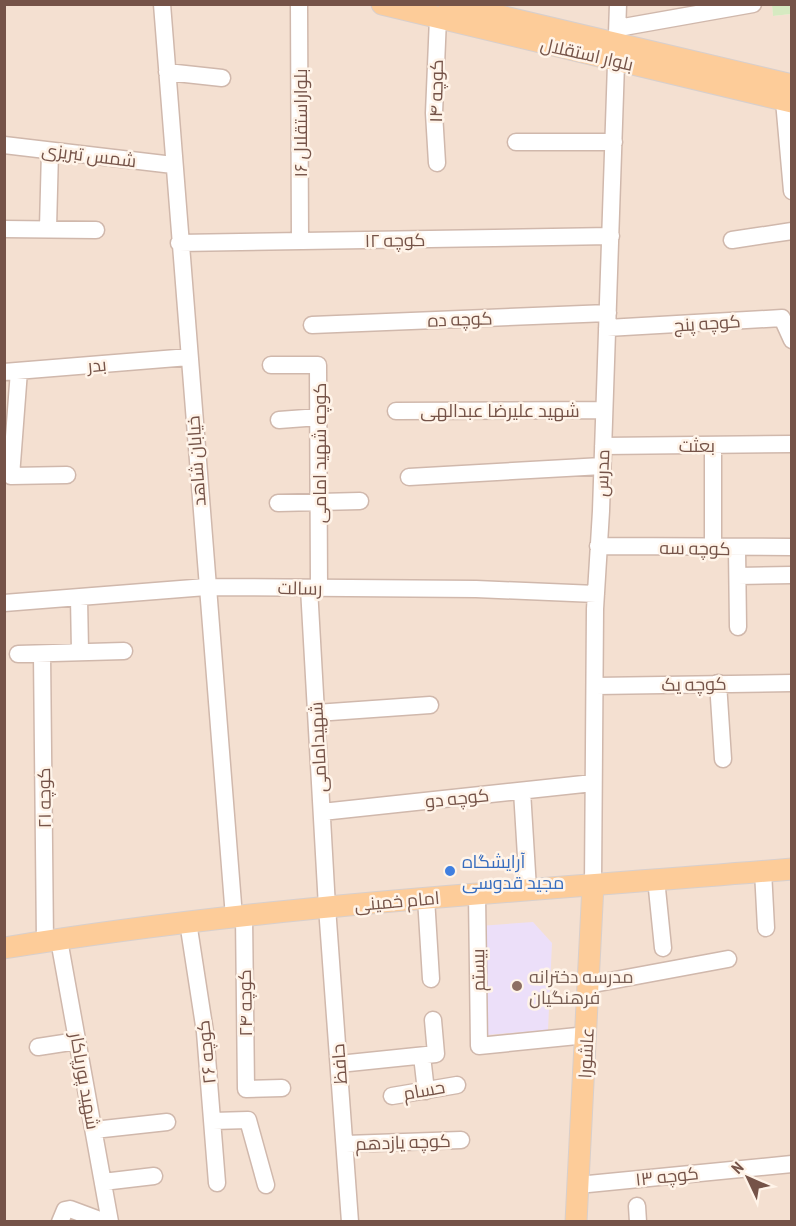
<svg xmlns="http://www.w3.org/2000/svg" width="796" height="1226" viewBox="0 0 796 1226" font-family="'PT Sans Narrow',Cairo,sans-serif">
<style>
.residential{fill:#f4e0d1}
.education{fill:#ecdff9}
.green{fill:#d6eac1}
.lines{fill:none;stroke-linecap:round;stroke-linejoin:round}
.minor-casing{stroke:#d0b8ac;stroke-width:19}
.major-casing{stroke:#d8cfcc;stroke-width:23}
.minor{stroke:#fff;stroke-width:16}
.major{stroke:#fdcc99;stroke-width:21}
.shop-dot{fill:#3f7fe0;stroke:#fff4e9;stroke-width:2}
.education-dot{fill:#8d6e63;stroke:#fff4e9;stroke-width:2}
.labels{text-anchor:middle;dominant-baseline:central;stroke-width:5;stroke-linejoin:round;paint-order:stroke}
.street-label{font-size:18px;fill:#755348;stroke:#fff4e9}
.shop-label{font-size:18px;fill:#366cbe;stroke:#fff4e9;text-anchor:start}
.education-label{font-size:18px;fill:#785e54;stroke:#fff4e9;text-anchor:start}
</style>
<rect width="100%" height="100%" fill="#fdefe2"/>
<path class="residential" d="M772,4l1,12 18,-2v1207l-786,1v-1217z"/>
<path class="education" d="M533,922l19,21 -4,87 -61,5 -8,-109z"/>
<path class="green" d="M772,5h19v9l-18,2z"/>
<g class="lines">
<g class="minor-casing">
<path id="minor" d="M162,4l72,913
M299,4l1,237
M618,28l135,-24
M167,72l55,6
M784,101l8,90
M516,142h98
M4,145l169,20
M437,163l-3,-50 4,-95
M48,228l2,-77
M4,229l92,1
M732,240l60,-9
M179,243l432,-7
M312,325l296,-12
M607,328l175,-10 10,22
M271,365h47l1,223
M19,371l-8,105 56,-1
M4,372l185,-15
M396,411l208,-1
M279,420l40,-3
M603,446l189,-2
M409,477l193,-11
M278,503l82,-2
M598,546l194,1
M713,548v-103
M737,549l1,78
M738,576l54,-1
M309,588l18,319 23,315
M79,598l1,53
M4,603l202,-16 270,2 120,5
M18,654l106,-3
M42,654l3,288
M718,683l5,76
M596,686l196,-3
M316,713l114,-8
M522,791l6,98
M322,812l271,-29
M763,871l3,57
M656,879l7,69
M593,885l2,-276 6,-98 17,-507
M477,894l2,152 108,-11
M426,898l5,81
M244,916l2,173 36,-1
M188,922l17,110 12,151
M59,940l51,282
M588,985l140,-26
M38,1047l39,-6
M422,1056l4,35
M339,1064l97,-10 -3,-34
M392,1096l65,-11
M213,1121l35,-1 18,65
M94,1130l73,-8
M346,1144l115,-4
M103,1182l51,-6
M578,1185l214,-21
M637,1206l1,16
M60,1222l5,-12 5,-1 35,13"/>
</g>
<g class="major-casing">
<path id="major" d="M382,4l410,98
M449,4l343,81
M4,948c261,-43 525,-57 788,-79
M576,1222l17,-337"/>
</g>
<use href="#minor" class="minor"/>
<use href="#major" class="major"/>
</g>
<circle class="shop-dot" cx="450" cy="871" r="6"/>
<circle class="education-dot" cx="517" cy="986" r="6"/>
<g class="labels">
<g class="street-label">
<text transform="translate(587 54) rotate(13)">بلوار استقلال</text>
<text transform="translate(436 91) rotate(-89)">کوچه ۱۴</text>
<text transform="translate(300 123) rotate(-90)">بلواراستقلال ۱۶</text>
<text transform="translate(89 155) rotate(7)">شمس تبریزی</text>
<text transform="translate(395 240) rotate(-1)">کوچه ۱۲</text>
<text transform="translate(460 319) rotate(-2)">کوچه ده</text>
<text transform="translate(707 323) rotate(-4)">کوچه پنج</text>
<text transform="translate(97 365) rotate(-5)">بدر</text>
<text x="500" y="410">شهید علیرضا عبدالهی</text>
<text x="697" y="445">بعثت</text>
<text transform="translate(319 453) rotate(-90)">کوچه شهید امامی</text>
<text transform="translate(196 461) rotate(-94)">خیابان شاهد</text>
<text transform="translate(602 473) rotate(-88)">مدرس</text>
<text transform="translate(695 548) rotate(1)">کوچه سه</text>
<text transform="translate(300 588) rotate(1)">رسالت</text>
<text transform="translate(694 684) rotate(-1)">کوچه یک</text>
<text transform="translate(318 747) rotate(-93)">شهیدامامی</text>
<text transform="translate(44 798) rotate(-91)">کوچه ۲۱</text>
<text transform="translate(457 798) rotate(-6)">کوچه دو</text>
<text transform="translate(397 901) rotate(-5)">امام خمینی</text>
<text transform="translate(478 970) rotate(-91)">بیستم</text>
<text transform="translate(245 1003) rotate(-91)">کوچه ۲۴</text>
<text transform="translate(206 1052) rotate(-96)">کوچه ۲۶</text>
<text transform="translate(586 1053) rotate(-87)">عاشورا</text>
<text transform="translate(339 1064) rotate(-94)">حافظ</text>
<text transform="translate(85 1081) rotate(80)">شهید پورپاکار</text>
<text transform="translate(424 1090) rotate(-10)">حسام</text>
<text transform="translate(403 1142) rotate(-2)">کوچه یازدهم</text>
<text transform="translate(667 1176) rotate(-6)">کوچه ۱۳</text>
</g>
<g class="shop-label">
<text x="462" y="861">آرایشگاه<tspan x="462" dy="21">مجید قدوسی</tspan></text>
</g>
<g class="education-label">
<text x="529" y="976">مدرسه دخترانه<tspan x="529" dy="21">فرهنگیان</tspan></text>
</g>
</g>
<rect width="796" height="1226" fill="none" stroke="#755348" stroke-width="12"/>
<g transform="translate(748 1178) rotate(314)" stroke="#fff4e9" stroke-width="4.5" paint-order="stroke">
<path d="M0-4.5L10 22L0 15L-10 22Z" fill="#755348"/>
<text y="-9" font-size="16" font-weight="bold" text-anchor="middle" fill="#755348">N</text>
</g>
</svg>
